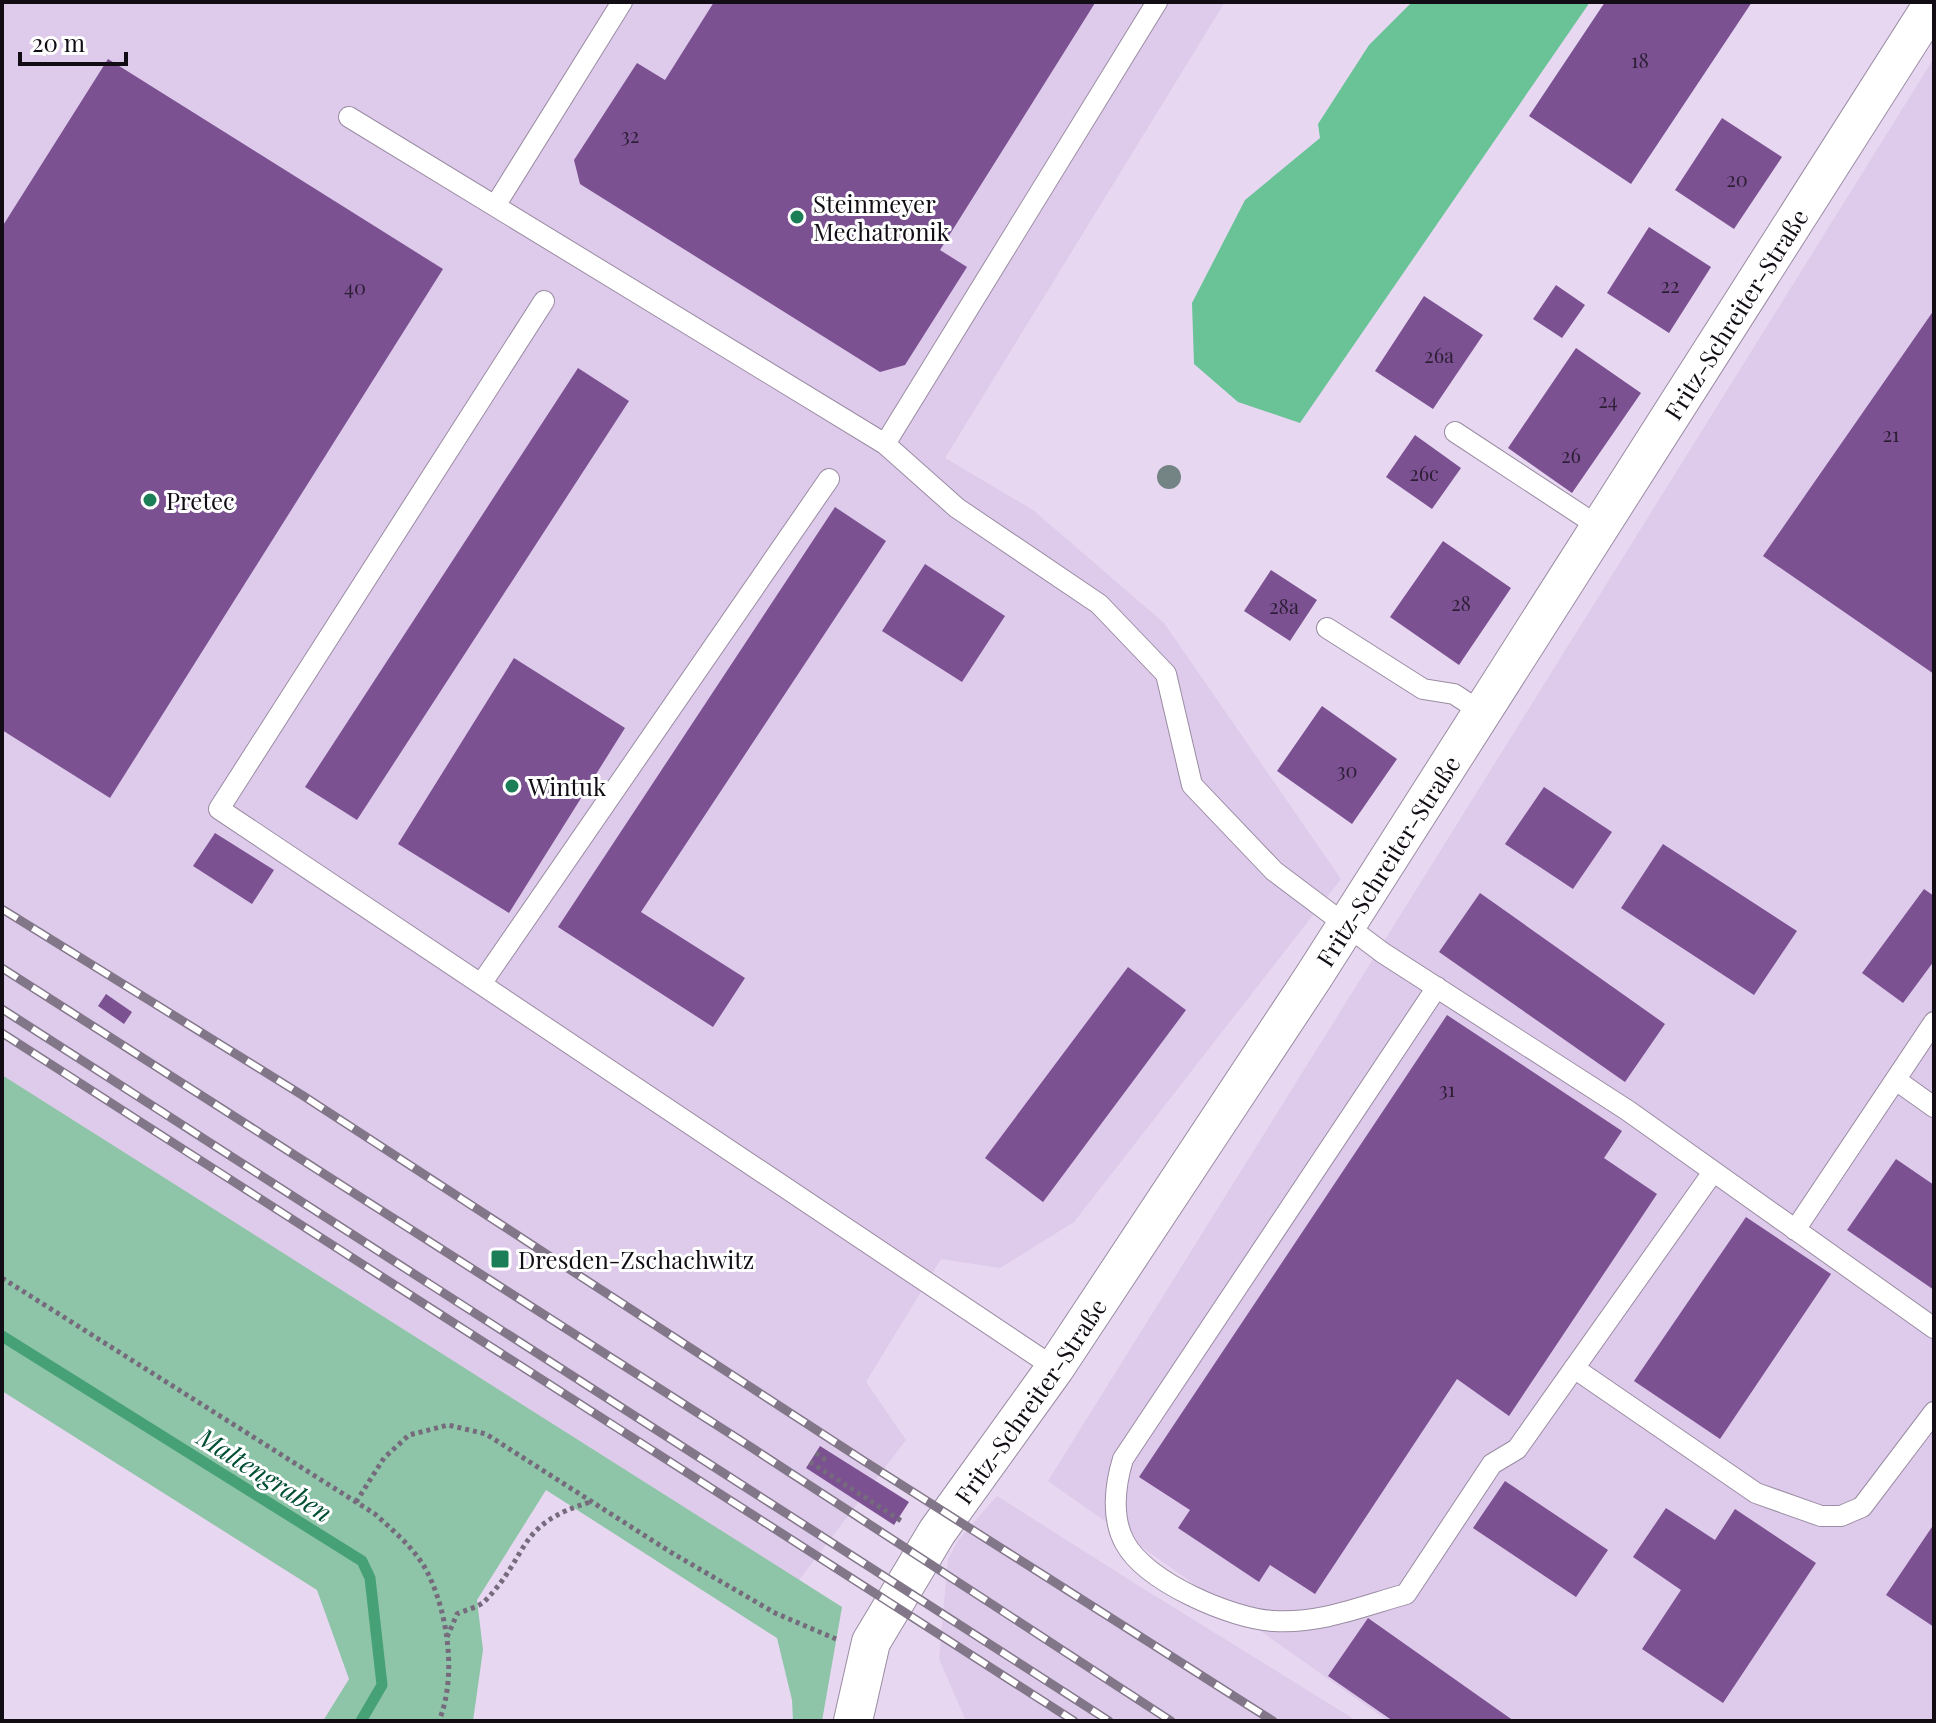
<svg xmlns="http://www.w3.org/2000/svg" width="1936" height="1723" viewBox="0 0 1936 1723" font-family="'Playfair Display',serif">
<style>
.built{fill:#decaea}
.green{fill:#8ec4a7}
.forest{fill:#69c397}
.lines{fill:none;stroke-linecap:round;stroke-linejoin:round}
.stream{stroke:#46a177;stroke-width:11}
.building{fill:#7b5192}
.lane-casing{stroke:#9a8ca3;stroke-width:22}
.street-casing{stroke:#9a8ca3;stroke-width:40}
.path{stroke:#756b7c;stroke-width:5;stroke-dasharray:4 4;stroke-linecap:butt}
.lane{stroke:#fff;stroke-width:20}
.street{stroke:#fff;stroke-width:38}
.rail-casing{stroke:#827789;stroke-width:9}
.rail{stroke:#fff;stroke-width:6;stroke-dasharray:18;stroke-linecap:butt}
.tree{fill:#748384}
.poi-dot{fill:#1c7e56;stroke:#fff;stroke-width:3}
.labels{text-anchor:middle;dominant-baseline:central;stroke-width:6;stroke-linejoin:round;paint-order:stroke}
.number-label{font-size:20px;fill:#2c1e34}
.poi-label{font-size:24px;fill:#120d15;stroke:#fff;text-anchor:start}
.street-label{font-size:24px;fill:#120d15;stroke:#fff}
.water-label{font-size:26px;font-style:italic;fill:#014f32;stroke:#fff}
</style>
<rect width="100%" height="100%" fill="#e7d7f1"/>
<path class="built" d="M2,2h1223l-280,456 88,52 131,113 177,256 -267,343 -74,46 -59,-9 -75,123 40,58 -107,140 -797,-505z
M1934,58v1663h-546l-340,-240z
M997,1496l134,85 226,140h-391l-27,-62 9,-100 11,-20z"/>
<path class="green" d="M2,1075l840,532 -20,114h-29l-1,-21 -15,-62 -231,-148 -69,110 6,50 -10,71h-150l26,-42 -32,-89 -315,-199z"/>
<path class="forest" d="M1412,2h178l-290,421 -62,-21 -44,-38 -2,-61 53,-103 75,-62 -2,-14 51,-79z"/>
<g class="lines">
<path class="stream" d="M2,1336l360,225 8,17 12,107 -21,36"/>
</g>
<path class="building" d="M714,2l381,1 -155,247 27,17 -62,98 -25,7 -300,-188 -6,-24 63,-97 28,17z
M1605,2h147l-121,182 -102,-68z
M108,59l335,210 -333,529 -108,-68v-503z
M1722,118l60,39 -48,72 -59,-39z
M1649,227l62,40 -42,66 -62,-40z
M1556,285l29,20 -23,33 -29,-19z
M1424,296l59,39 -50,74 -58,-38z
M1934,310v364l-171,-118z
M1576,348l65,45 -69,100 -64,-45z
M578,368l51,33 -272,419 -52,-33z
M1415,435l46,33 -29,41 -46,-32z
M835,507l51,34 -245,371 104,66 -32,49 -155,-100z
M1443,541l68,47 -52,77 -69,-48z
M925,564l80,52 -43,66 -80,-51z
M1271,570l46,30 -27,41 -46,-30z
M514,658l111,70 -116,185 -111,-69z
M1322,706l75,53 -45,65 -75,-53z
M1544,787l68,45 -39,57 -68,-45z
M215,833l59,37 -22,34 -59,-38z
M1663,844l134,87 -43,64 -133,-87z
M1924,889l10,7v65l-31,42 -41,-30z
M1480,893l185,131 -40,58 -186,-130z
M1128,967l58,43 -143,192 -58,-44z
M106,994l26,18 -8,12 -26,-18z
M1447,1015l175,116 -18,27 53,36 -148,222 -52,-37 -142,215 -45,-29 -11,17 -81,-54 12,-18 -51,-33z
M1896,1159l38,26v105l-87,-60z
M1746,1217l85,57 -111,165 -86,-58z
M820,1446l89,56 -15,23 -88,-57z
M1505,1481l103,69 -32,47 -103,-69z
M1666,1508l49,32 20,-31 81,54 -93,140 -81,-54 39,-59 -48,-33z
M1934,1524v103l-48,-32z
M1368,1618l146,103h-121l-65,-45z"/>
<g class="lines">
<g class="lane-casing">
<path id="lane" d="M349,117l536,327 72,64 142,96 67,70 26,111 82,86 109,82 244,157 307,218
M495,206l127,-204
M544,301l-325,508 836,559
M1455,432l146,96
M885,444l272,-442
M1327,628l96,61 31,5 29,19
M481,984l348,-505
M1437,987l-314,472c-8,26 -12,59 2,84 21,39 107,76 149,78 46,3 89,-15 132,-27l86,-130 25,-15 196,-277
M1896,1080l38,27
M1795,1230l139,-208
M1574,1368l182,125 65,23h20l21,-9 72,-95"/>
</g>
<g class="street-casing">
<g id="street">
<path id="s1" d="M853,1721l18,-79 66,-110 118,-164 259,-392 620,-974"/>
</g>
</g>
<path class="path" d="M2,1278l373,236c21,19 45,39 56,66 18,41 25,99 8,141
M816,1453l10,7
M810,1462l93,60
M356,1502l28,-44 25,-23 39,-10 38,9 186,119 103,60 61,26
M447,1637l10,-23c8,-4 22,-7 28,-13 46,-48 30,-76 105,-99"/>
<use href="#lane" class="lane"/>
<use href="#street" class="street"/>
<g class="rail-casing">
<path id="rail" d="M2,909l300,186 562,366 409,260
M2,968l738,472 431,281
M2,1009l1107,712
M2,1033l1072,688"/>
</g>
<use href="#rail" class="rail"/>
</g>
<circle class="tree" cx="1169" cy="477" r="12"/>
<g class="poi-dot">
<circle cx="797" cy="217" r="8"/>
<circle cx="150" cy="500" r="8"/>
<circle cx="512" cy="786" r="8"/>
<rect x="490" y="1249" width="20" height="20" rx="4"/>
</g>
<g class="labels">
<g class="number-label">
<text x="1640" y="59">18</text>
<text x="630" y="134">32</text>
<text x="1737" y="178">20</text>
<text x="1670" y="284">22</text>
<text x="355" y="286">40</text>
<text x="1439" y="354">26a</text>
<text x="1608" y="399">24</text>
<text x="1891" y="433">21</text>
<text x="1571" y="454">26</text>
<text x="1424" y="472">26c</text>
<text x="1461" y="602">28</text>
<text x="1284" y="605">28a</text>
<text x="1347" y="769">30</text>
<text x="1447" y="1088">31</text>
</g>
<g class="poi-label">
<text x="813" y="203">Steinmeyer<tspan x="813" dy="28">Mechatronik</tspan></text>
<text x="166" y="500">Pretec</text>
<text x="528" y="786">Wintuk</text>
<text x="518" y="1259">Dresden-Zschachwitz</text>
</g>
<g class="street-label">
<text stroke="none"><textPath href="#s1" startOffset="1666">Fritz-Schreiter-Straße</textPath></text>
<text stroke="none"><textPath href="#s1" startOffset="1018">Fritz-Schreiter-Straße</textPath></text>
<text stroke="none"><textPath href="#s1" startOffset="370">Fritz-Schreiter-Straße</textPath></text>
</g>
<g class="water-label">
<text transform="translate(265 1474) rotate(32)">Maltengraben</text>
</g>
</g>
<rect width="1936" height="1723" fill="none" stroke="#120d15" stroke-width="8"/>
<path d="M20 52v12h106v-12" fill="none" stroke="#120d15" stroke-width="4"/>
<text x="32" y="52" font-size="24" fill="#120d15" stroke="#ffffff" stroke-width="6" paint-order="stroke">20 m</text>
</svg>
